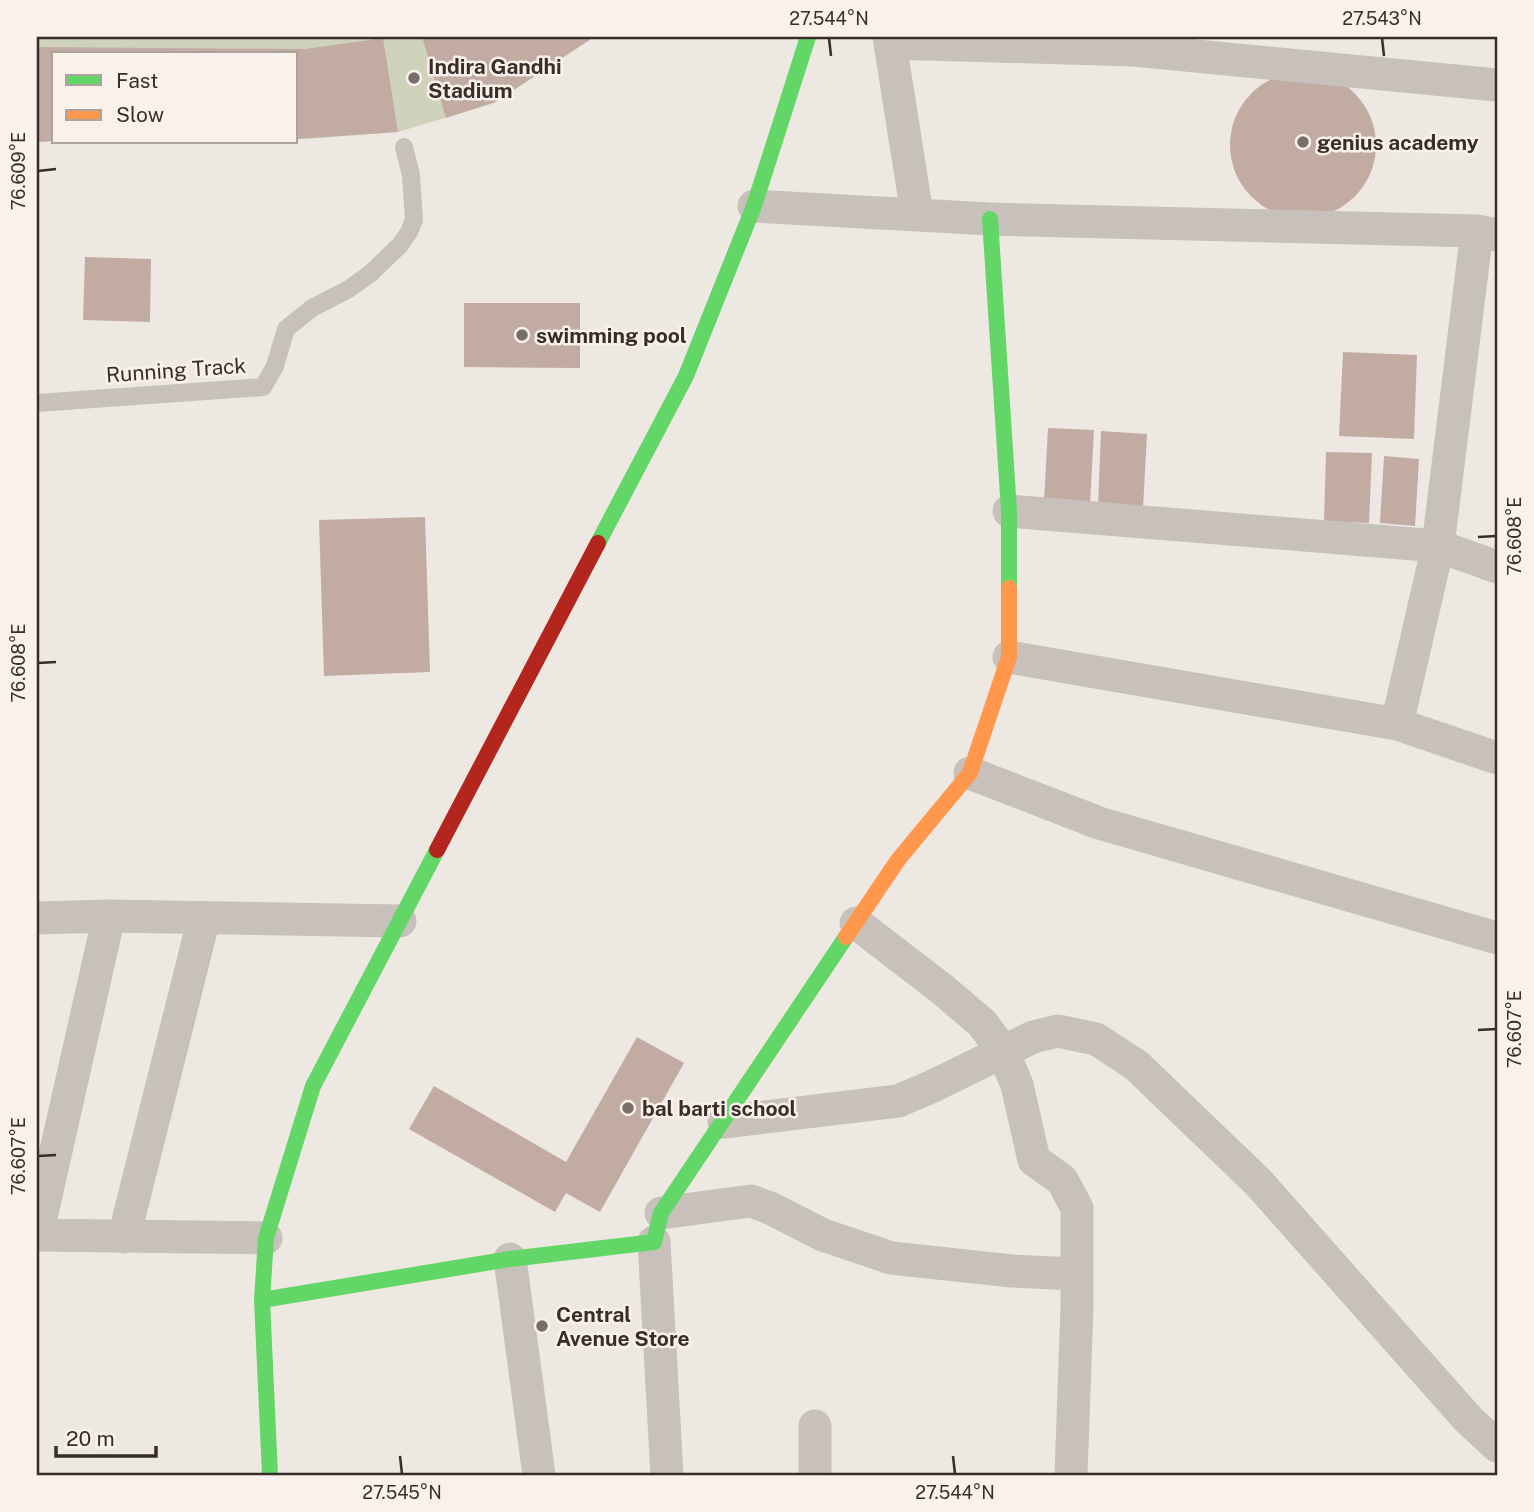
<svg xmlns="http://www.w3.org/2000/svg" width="1534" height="1512" viewBox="0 0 1534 1512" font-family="'Public Sans',sans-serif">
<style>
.green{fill:#d0d3bc}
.building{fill:#c2aba3}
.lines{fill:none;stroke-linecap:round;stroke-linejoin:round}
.lane{stroke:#c7c0bb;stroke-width:18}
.street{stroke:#c7c0bb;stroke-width:33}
.fast{stroke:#63d668;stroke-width:16}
.slow{stroke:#ff974d;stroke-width:16}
.jam{stroke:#b3261e;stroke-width:16}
.ticks{fill:none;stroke:#382d29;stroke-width:2.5}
.poi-dot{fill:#786e6a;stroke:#faf2ea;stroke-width:2.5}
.labels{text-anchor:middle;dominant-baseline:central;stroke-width:5;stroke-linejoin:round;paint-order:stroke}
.poi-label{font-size:21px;font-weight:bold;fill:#382d29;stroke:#faf2ea;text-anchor:start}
.street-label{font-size:21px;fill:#382d29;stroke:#faf2ea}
.neatline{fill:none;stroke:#382d29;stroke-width:2.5}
.ticks-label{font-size:18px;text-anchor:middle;fill:#382d29}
</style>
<rect width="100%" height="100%" fill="#eee8e2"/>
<path class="green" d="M37,37h557l-99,66 -97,29 -91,7h-11v-85h-242v87l-17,1z"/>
<path class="building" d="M422,37h172l-99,65 -49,16z
M383,38l15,94 -102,7v-85h-242v87l-17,1v-95l268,2z
M1230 145a73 73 0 1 1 146 0a73 73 0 1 1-146 0Z
M85,257l66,2 -1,63 -67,-2z
M464,303h116v65l-116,-1z
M1343,352l74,3 -3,84 -75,-3z
M1048,428l46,2 -4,75 -46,-3z
M1101,431l46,3 -4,74 -45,-1z
M1326,452l46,1 -3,70 -45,-2z
M1384,456l35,3 -4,67 -35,-3z
M425,517l5,155 -106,4 -5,-156z
M637,1037l47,26 -84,149 -34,-19 -11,19 -146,-83 25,-43 132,76z"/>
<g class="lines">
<path class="lane" d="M37,403l226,-16 12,-21 11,-37 26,-21 37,-19 22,-16 29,-28 9,-13 5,-12 -2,-29 -1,-16 -7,-28"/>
<path class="street" d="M889,37l28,177
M890,43l244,7 363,35
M754,206l236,13 487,12 20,4
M1009,511l429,35 59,21
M1009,657l388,67 100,34
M1397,724l41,-178 39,-315
M970,773l129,50 398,115
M109,916l-72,319 229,3
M37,918l72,-2 291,5
M856,923l86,66 40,34 21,28 14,34 17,75 28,20 15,28v99l-6,168
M724,1122l174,-21 33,-14 102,-50 25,-6 38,8 40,26 122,117 210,237 29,27
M661,1213l90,-12 19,7 53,27 68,23 121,13 65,3
M124,1237l80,-319
M654,1242l13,233
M510,1259l29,216
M815,1426v49"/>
<path class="fast" d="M990,219l19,292v77
M598,543l88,-167 68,-170 54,-169
M262,1300l248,-41 144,-17 7,-29 185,-276
M270,1475l-8,-175 4,-62 47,-152 124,-236"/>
<path class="slow" d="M846,937l52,-77 72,-87 39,-116v-69"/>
<path class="jam" d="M437,850l161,-307"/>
</g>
<path class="ticks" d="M829,38l2,18M1382,38l2,18M38,171l18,-2M1478,537l18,-1M38,663l18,-1M1478,1030l18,-1M38,1156l18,-1M400,1456l2,18M953,1456l2,18"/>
<g class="poi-dot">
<circle cx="414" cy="78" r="7"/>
<circle cx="1303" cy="142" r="7"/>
<circle cx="522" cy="335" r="7"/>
<circle cx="628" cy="1108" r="7"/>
<circle cx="542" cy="1326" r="7"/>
</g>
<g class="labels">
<g class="poi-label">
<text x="428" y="66">Indira Gandhi<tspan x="428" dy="24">Stadium</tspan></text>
<text x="1317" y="142">genius academy</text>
<text x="536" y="335">swimming pool</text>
<text x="642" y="1108">bal barti school</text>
<text x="556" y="1314">Central<tspan x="556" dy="24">Avenue Store</tspan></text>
</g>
<g class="street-label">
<text transform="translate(176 370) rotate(-4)">Running Track</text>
</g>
</g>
<rect width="1534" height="1512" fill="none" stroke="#faf2ea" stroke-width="77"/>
<rect x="52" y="52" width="245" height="91" fill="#faf2ea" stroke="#aca39d" stroke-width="2"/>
<rect x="66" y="75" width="35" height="10" fill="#63d668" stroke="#aca39d" stroke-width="2"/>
<text x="116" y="88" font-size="21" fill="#382d29">Fast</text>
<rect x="66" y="110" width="35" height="10" fill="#ff974d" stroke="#aca39d" stroke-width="2"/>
<text x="116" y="122" font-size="21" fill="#382d29">Slow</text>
<path d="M56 1446v10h100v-10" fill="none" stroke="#382d29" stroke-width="3.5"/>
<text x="66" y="1446" font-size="21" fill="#382d29" stroke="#faf2ea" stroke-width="5" paint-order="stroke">20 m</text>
<rect x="38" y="38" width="1458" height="1436" class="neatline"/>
<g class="ticks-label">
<text x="829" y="25">27.544°N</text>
<text x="1382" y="25">27.543°N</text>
<text transform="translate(19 171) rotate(-90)" y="6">76.609°E</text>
<text transform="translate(1515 536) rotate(-90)" y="6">76.608°E</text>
<text transform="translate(19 663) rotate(-90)" y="6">76.608°E</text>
<text transform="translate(1515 1029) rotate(-90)" y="6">76.607°E</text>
<text transform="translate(19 1156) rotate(-90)" y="6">76.607°E</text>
<text x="402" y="1499">27.545°N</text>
<text x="955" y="1499">27.544°N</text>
</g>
</svg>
